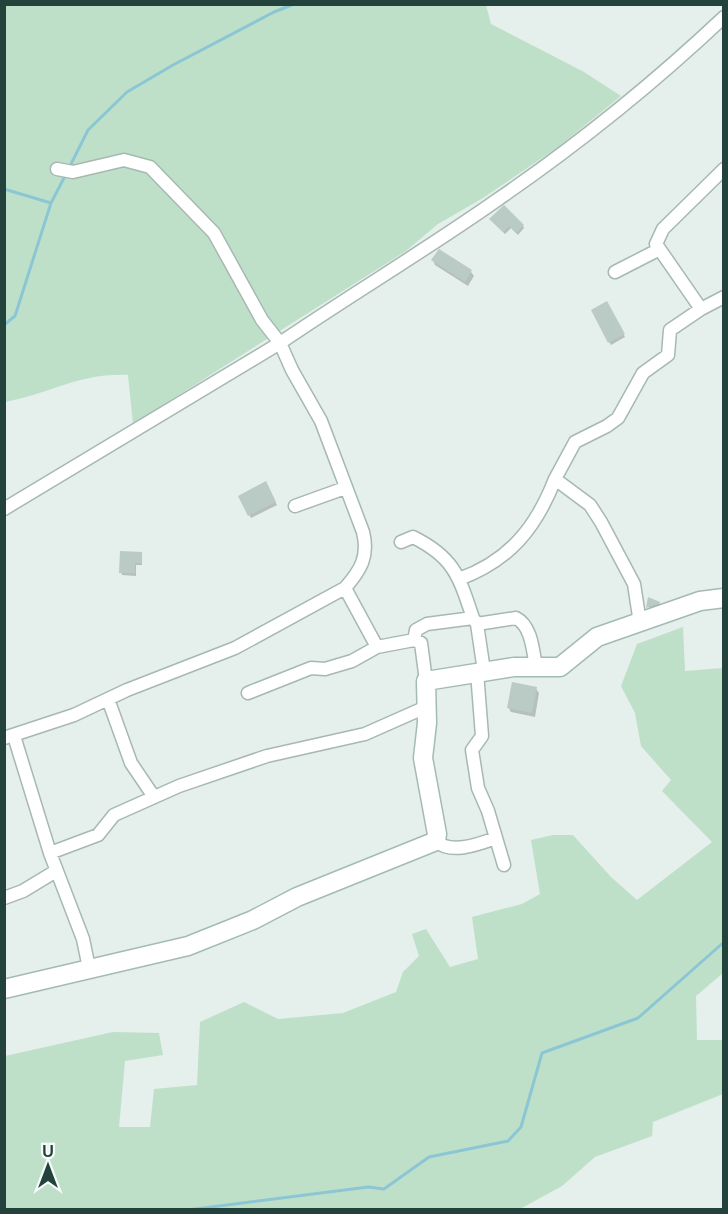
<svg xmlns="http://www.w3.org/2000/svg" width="728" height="1214" viewBox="0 0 728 1214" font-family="Helvetica,sans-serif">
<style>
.green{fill:#bee0c9}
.shadow{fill:#0003}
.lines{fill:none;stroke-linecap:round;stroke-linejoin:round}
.stream{stroke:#8cc6d5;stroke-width:3}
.building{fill:#bacac4}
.street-casing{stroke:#a7b8b3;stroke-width:15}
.secondary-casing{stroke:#a3bbb4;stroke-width:21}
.street{stroke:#fff;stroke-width:12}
.secondary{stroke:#fff;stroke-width:18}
</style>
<rect width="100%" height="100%" fill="#e5efeb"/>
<path class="green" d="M5,5h481l5,19 93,48 37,24 -63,51 -75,51 -45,26 -32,27 -273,173 -5,-49c-50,-2 -78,19 -123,27z
M683,627l2,44 38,-3v305l-27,23 1,44h26v54l-70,28 -1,14 -57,21 -33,29 -42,23h-515v-153l108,-24 46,1 4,22 -38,6 -6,66h31l4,-38 43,-4 3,-63 44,-20 34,17 65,-6 53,-21 7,-20 16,-16 -7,-22 14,-5 24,38 28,-8 -6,-42 50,-13 18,-10 -9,-54 22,-5h20l38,42 26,23 75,-58 -50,-51 9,-11 -30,-34 -6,-33 -14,-27 16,-42z"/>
<path class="shadow" d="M493,222l30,4 1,2 -6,7 -7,-7 -6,6z
M439,251l32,21 3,4 -6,10 -33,-21 -2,-5z
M606,303l19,34 -14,8 -18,-34z
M265,483l12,22 -26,13 -11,-22z
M141,553l1,12h-6v11l-14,-1 -1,-3z
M649,599l10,4 2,3 -12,4z
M536,689l3,4 -4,24 -24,-5 -3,-5z"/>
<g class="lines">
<path class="stream" d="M69,168l19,-38 39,-38 46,-27 101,-53 20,-8
M4,189l47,14
M4,325l11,-9 36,-113 15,-29
M188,1210l180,-23 16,2 45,-32 79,-16 13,-14 21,-74 96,-35 86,-76"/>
</g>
<path class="building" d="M504,205l20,20 -8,8 -7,-7 -6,6 -14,-13z
M439,249l33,21 -7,12 -34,-22z
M607,301l18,33 -17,9 -17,-33z
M266,481l10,21 -28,14 -10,-20z
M120,551l22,1v11h-7v10h-16z
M648,597l12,5v1l-14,5z
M512,682l25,5 -5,26 -25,-5z"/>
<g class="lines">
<g class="street-casing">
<path id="street" d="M615,272l43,-22
M701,309l-45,-65 7,-15 61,-60
M295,506l50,-18
M4,509l276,-166 -18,-23 -48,-87 -64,-66 -26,-7 -51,12 -16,-3
M401,542l12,-5c42,21 46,40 60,81
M459,579c50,-18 77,-51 96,-100
M345,588c16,-18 24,-32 18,-56l-42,-111 -29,-51 -12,-27c72,-49 146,-93 217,-143 80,-55 156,-116 227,-183
M640,623l-6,-39 -33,-62 -11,-17 -35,-26 20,-37 32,-16 11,-8 25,-45 25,-18 2,-25 31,-21 23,-12
M414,640l2,-10 11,-6 46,-6 4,6
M484,671l-7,-47 39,-6c16,8 17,34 20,49
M477,672l5,64 -10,14 6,38 10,23 16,54
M248,693l63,-25 14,1 27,-8 25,-14
M108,699l23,64 23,34
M14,736l36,117
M4,738l70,-23 53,-25 108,-42 110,-60 32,59 37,-7 7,3 5,38
M436,841c15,14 43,3 60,-3
M4,898l19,-7 33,-20
M89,968l-6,-29 -33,-86 48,-18 16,-20 65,-29 88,-30 98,-22 61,-27"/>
</g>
<g class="secondary-casing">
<path id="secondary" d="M4,989l184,-43 65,-26 44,-23 139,-56 1,-7 -14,-76 4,-35 -1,-42 88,-14h46l37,-30 103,-36 24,-3"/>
</g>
<use href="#street" class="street"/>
<use href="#secondary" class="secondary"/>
</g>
<rect width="728" height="1214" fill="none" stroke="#23423b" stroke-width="12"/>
<g transform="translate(48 1166)" stroke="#f7fbf9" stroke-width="4.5" paint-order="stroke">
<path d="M0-4.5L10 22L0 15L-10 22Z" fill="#23423b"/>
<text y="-9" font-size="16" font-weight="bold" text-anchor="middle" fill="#23423b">U</text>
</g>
</svg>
